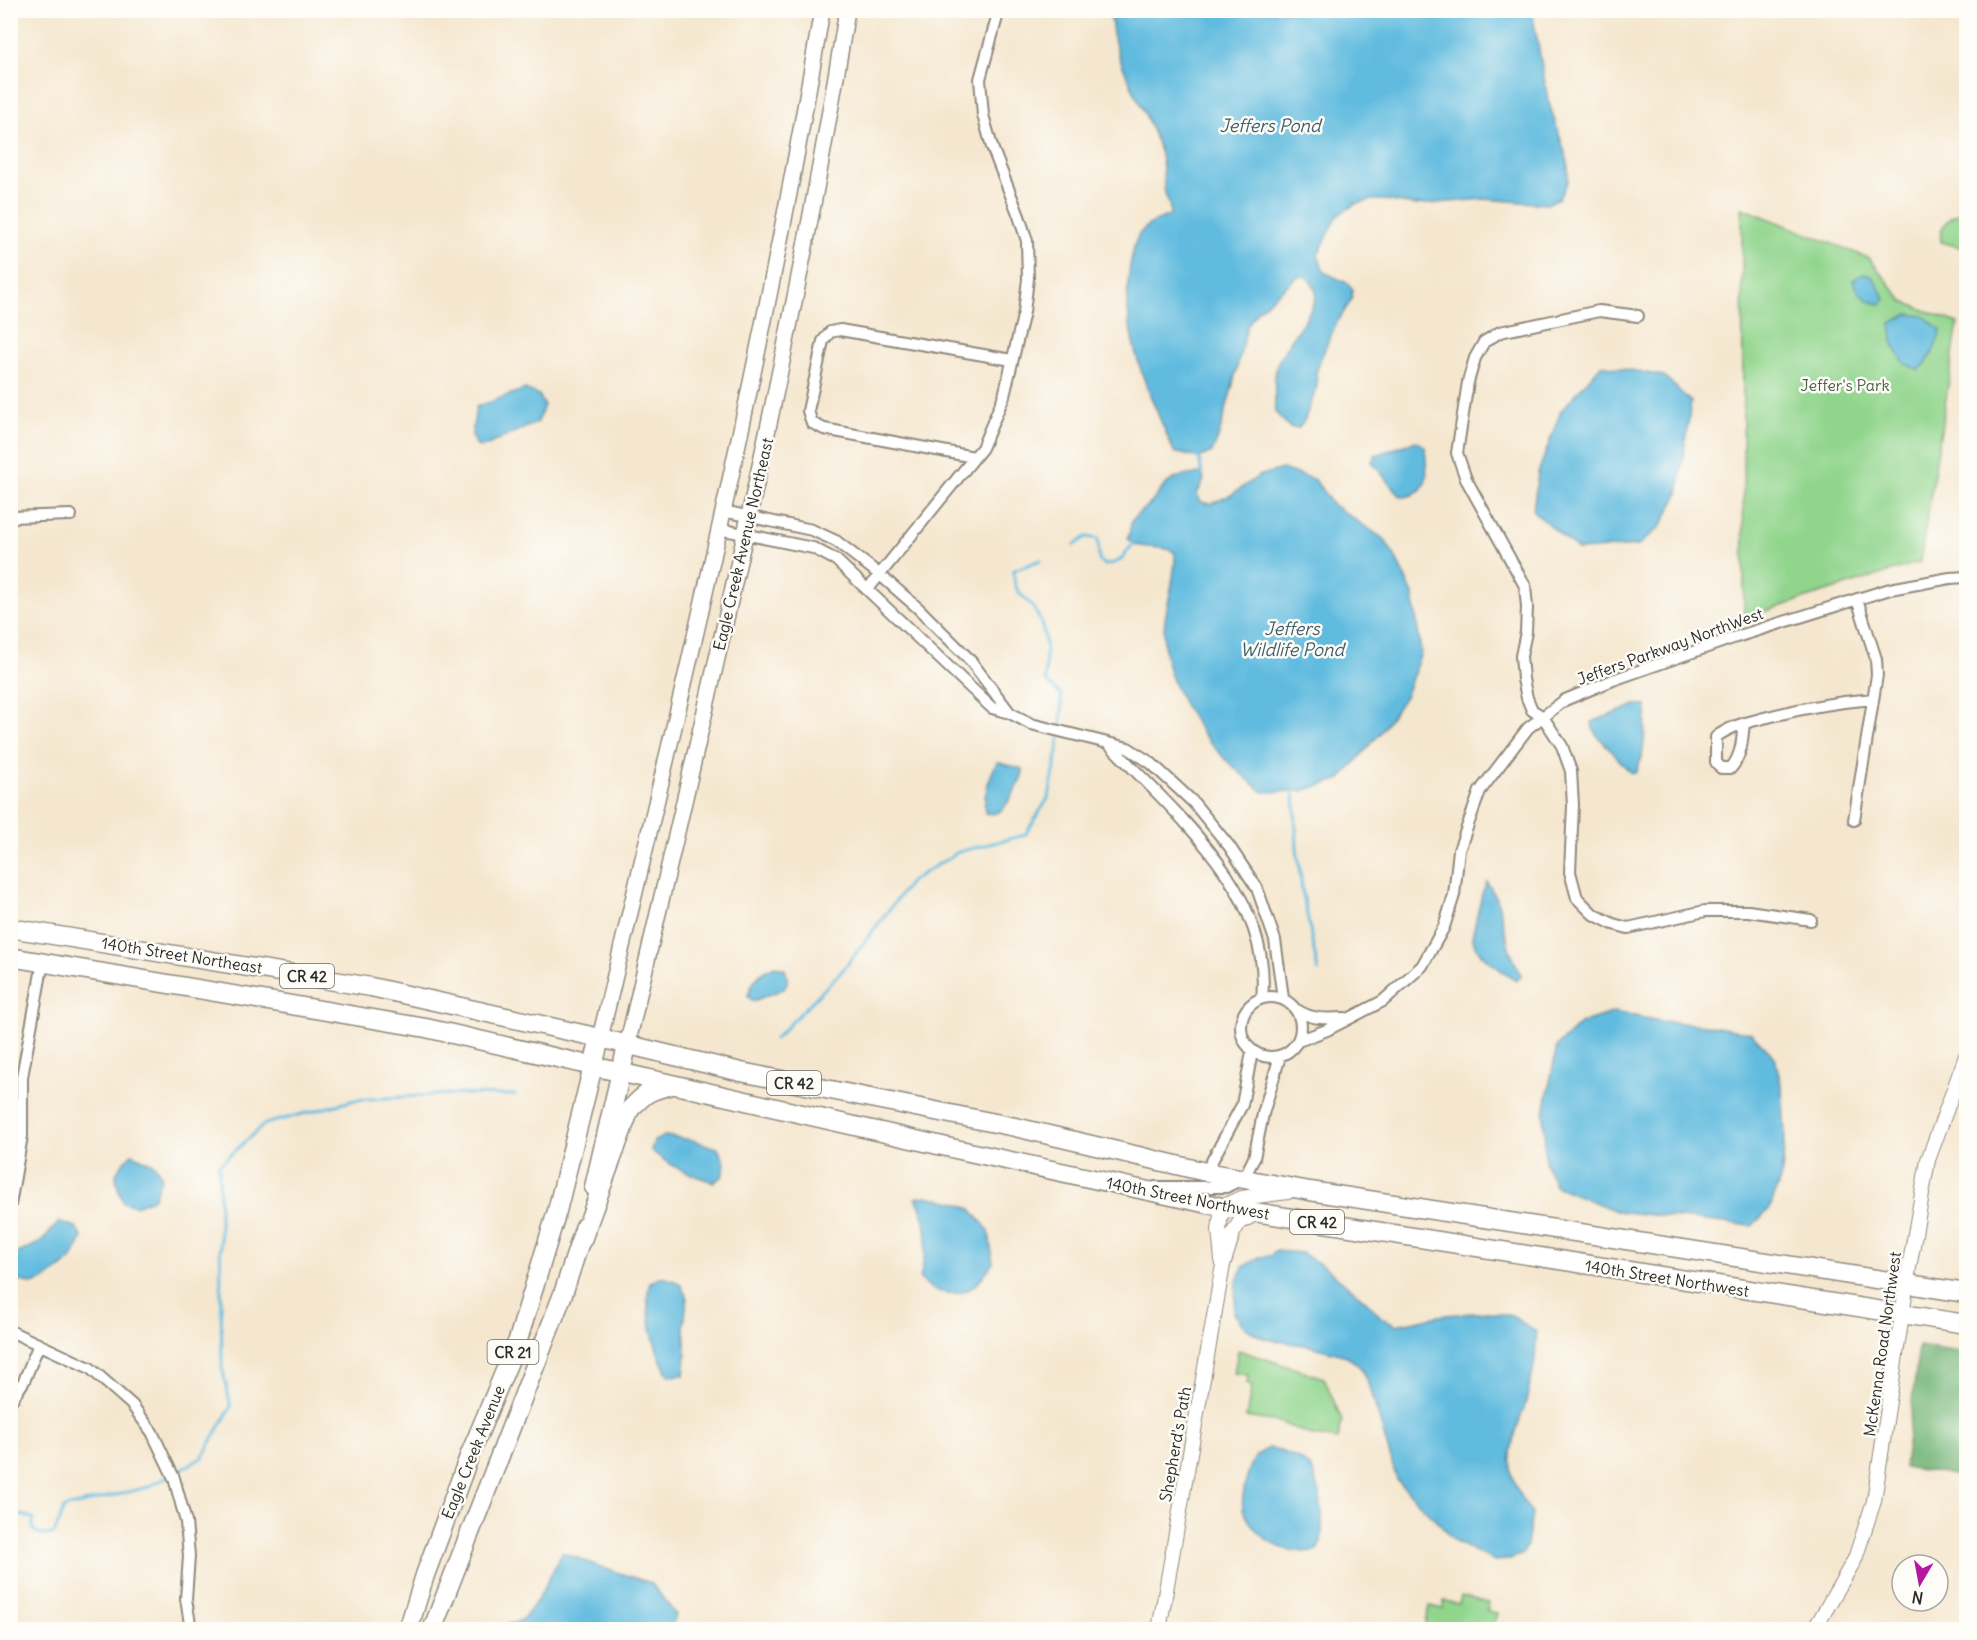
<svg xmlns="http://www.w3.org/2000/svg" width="1977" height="1640" viewBox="0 0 1977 1640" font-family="Delius,sans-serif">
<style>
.green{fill:#91d58d;stroke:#5e805c;stroke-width:1.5}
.forest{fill:#74b678;stroke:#507052;stroke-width:1.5}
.water{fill:#61bbdf;stroke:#467385;stroke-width:1.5}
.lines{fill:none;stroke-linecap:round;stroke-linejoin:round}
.stream{stroke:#61bbdf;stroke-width:3}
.minor-casing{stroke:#90897d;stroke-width:14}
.tertiary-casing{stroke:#90897d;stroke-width:16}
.secondary-casing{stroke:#90897d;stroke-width:18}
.primary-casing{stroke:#90897d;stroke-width:21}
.trunk-casing{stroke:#90897d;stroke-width:21}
.minor{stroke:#fff;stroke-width:10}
.tertiary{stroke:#fff;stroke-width:14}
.secondary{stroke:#fff;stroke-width:15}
.primary{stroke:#fff;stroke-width:18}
.trunk{stroke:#fff;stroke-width:18}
.labels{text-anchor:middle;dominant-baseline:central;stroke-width:5;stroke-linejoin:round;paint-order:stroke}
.shield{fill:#fdfcf7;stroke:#6a6a68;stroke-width:1.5}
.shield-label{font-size:15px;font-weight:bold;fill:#2b2b2b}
.park-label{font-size:16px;fill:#4a5e48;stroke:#fdfcf7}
.street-label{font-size:16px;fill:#2b2b2b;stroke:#fdfcf7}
.water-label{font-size:18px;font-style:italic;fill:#3e5d6a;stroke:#fdfcf7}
</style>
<rect width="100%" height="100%" fill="#fdfcf7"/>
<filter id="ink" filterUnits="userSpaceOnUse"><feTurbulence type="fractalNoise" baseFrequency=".0167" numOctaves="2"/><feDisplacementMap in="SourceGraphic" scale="12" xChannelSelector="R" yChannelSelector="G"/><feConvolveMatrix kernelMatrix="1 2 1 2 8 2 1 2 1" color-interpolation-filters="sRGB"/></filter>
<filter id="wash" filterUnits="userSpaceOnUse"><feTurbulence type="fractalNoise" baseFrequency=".008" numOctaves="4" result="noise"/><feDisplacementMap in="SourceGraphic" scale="24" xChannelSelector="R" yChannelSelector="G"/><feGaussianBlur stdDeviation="1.35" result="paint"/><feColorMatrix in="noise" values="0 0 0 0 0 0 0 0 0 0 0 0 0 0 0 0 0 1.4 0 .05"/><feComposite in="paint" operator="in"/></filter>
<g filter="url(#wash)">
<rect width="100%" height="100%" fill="#f5e7cf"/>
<path class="green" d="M1742,208l127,50 35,44 54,21 -38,239 -176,56z
M1966,211v35l-7,1 -18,-5c-3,-17 10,-28 25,-31z
M1238,1350l86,28 18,42 -4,20 -25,-4 -34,-14 -33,-5 6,-32 -5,-1 1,-9 -14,-2z
M1461,1596l28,7 -2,8 10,2 -3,16h-69l4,-23 14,3 1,-8 15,3z"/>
<path class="forest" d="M1919,1346l47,7v124l-62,-10z"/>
<path class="water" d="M1111,11h421l16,89 20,62v19l-9,17 -12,6 -63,-5 -70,6 -29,-5h-15l-13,3 -19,12 -20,40 6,17 23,11 5,5v11l-16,25 -15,34 -5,15 1,13 -12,33 -6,9h-9l-15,-16c0,-15 -2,-32 2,-47 5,-17 42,-59 39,-73 -1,-6 -7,-12 -10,-16l-9,1 -40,34 -10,15 -15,62 -14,50 -6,14 -13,6 -25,-6c-26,-63 -57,-121 -43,-191 2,-10 4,-23 11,-30 7,-8 18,-12 28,-16 2,-9 -3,-14 -5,-22 -2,-12 -1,-25 -4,-38 -13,-49 -51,-92 -50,-144z
M1863,274l9,2 13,23 -4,5c-14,-1 -23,-11 -28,-24z
M1908,314l15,2 18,14c-5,15 -9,30 -22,40l-14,-6 -11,-17 -3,-24z
M1601,365l63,11 27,26 -13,92 -17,32 -23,20 -60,4 -45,-39 5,-38 23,-62z
M525,389l14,6 5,10 -6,17 -55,25 -6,-1 -5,-11 4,-28z
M1416,441l9,6c1,22 9,44 -20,50l-6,-2 -27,-33 3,-7z
M1282,469l33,11 17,24 52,35 11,17 18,38 8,59 -15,42 -25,37 -40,47 -39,12 -39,1c-13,-11 -27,-22 -38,-33 -29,-29 -58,-75 -61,-116 -2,-31 12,-59 11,-90 -15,-11 -32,0 -48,-14 4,-6 2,-12 5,-18 5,-9 13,-12 20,-19 10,-12 11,-19 27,-25 7,-3 14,-1 23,-5l2,8 -7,14 4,8 10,2 20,-9 28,-19z
M1636,705l11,1 -4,46 -6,19 -6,2 -35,-39 -3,-5 -1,-7z
M997,762l26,7c1,9 -16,38 -24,43 -4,3 -9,2 -14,1 -2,-19 4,-35 12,-51z
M1487,882l10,17 13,52 11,25 -4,5c-15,-11 -41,-24 -45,-44l10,-43z
M775,966l10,3 3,11 -4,9 -31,12 -5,-5c4,-16 12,-24 27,-30z
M1614,1012l46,9 46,4 45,8 24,24 7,33 3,44 -3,39 -12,35 -18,18 -136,-15 -61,-25 -10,-24 -1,-49 13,-67 24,-23z
M665,1136l27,4 26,8 7,16 -3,13 -8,5c-22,-6 -46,-17 -63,-32l3,-9z
M132,1154l22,10 8,13 -9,22 -18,7 -12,-4c-9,-26 -12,-29 9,-48z
M927,1196l30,7 14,6 18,22 4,32c-13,16 -21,33 -44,30 -16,-2 -18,-4 -29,-14 7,-34 12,-49 -4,-81z
M59,1222l17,5 6,11 -11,22 -27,20 -12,4 -18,-5 -3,-4 1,-19 29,-14z
M1276,1251l26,2 23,14 40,33 16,17 15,8 48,-10 45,-3 23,4 24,16c1,24 -4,46 -10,69 -6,20 -18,46 -15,67 2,18 11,32 21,46l-5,31 -4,9 -15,6 -14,1 -38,-19 -59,-62 -25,-86 -11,-26 -14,-12 -37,-10 -45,-7 -20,-11 -11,-15 2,-30 7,-16 16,-10 11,-1z
M663,1277l17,6 7,15 -3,29 2,29 -2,19 -15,1c-14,-22 -26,-69 -19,-94z
M1269,1448c13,3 34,10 42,21 10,14 16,69 6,81 -31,7 -59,-10 -73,-38 -5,-10 5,-49 13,-57 4,-3 9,-5 12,-7z
M562,1552l44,17 45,14 25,32 -5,14h-190c11,-5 24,-2 36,-7 16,-6 37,-54 45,-70z"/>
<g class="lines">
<path class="stream" d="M1196,456l3,2 3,14 -2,2
M1074,545l12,-8 12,2 1,21 6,5c23,-3 17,-13 31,-23
M1294,791l3,57 5,41 16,82
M775,1039l67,-68 69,-90 47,-29 67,-17 24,-38 9,-46 4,-43 -1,-13 -16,-15c1,-22 3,-46 -8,-66 -11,-21 -24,-16 -23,-44l27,-10
M10,1521l11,-6 12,3v12l9,5 12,-1 10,-26 84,-21 54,-29 29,-51 -9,-40 -3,-202 46,-41 90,-24 95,-6 65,1"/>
</g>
</g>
<g filter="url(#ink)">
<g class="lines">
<g class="minor-casing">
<path id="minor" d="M1638,316l-39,-5 -99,21 -16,10 -9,16 -7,24 -11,71 9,26 59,107 2,21 -1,25 -5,24 2,23 4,19 5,12 11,7 19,29 9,25 2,34 -3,67 7,26 16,16 20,10 15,4 77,-17h43l63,9
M974,457l-150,-28 -12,-6 -4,-12 15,-70 7,-9 10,-2 172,30
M723,511l89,19 24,11 43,33 39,34 52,52 40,53
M10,517l61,-2
M719,529l94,19 23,12 156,148 18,5 21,11 97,24 23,15 42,39 36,44 28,42 18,52 8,58
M868,589l114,-141 22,-52 20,-84 4,-33 -1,-38 -8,-25 -27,-69 -9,-32 -3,-36 19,-69
M1744,723c-2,17 -2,32 -13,45h-10l-5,-6v-25c16,-12 33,-15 52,-20 34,-9 69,-15 105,-18
M1110,745c65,68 163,148 152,253
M1854,820l23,-145 -1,-16 -19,-60
M1241 1027a30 30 0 1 1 60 0a30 30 0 1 1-60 0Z
M1297,1010c15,10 30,9 48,8
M1298,1041l29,-11 56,-29 39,-35 22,-39 10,-32 5,-45 21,-59 48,-63 37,-28 48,-20 123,-43 154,-48 60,-11 16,-1
M1206,1172l36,-67 10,-53
M1155,1187h71l18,-9 10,-20 9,-44 17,-58
M10,1205l12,-69v-59l21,-115
M10,1331l80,37 42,37 20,27 22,46 12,44 3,34 -3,43 5,31
M10,1402l14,-21 15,-37"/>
</g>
<g class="tertiary-casing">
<path id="tertiary" d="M1222,1260l-3,-30 3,-23 19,-9 47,-6
M1159,1630l64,-365 10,-32 6,-10 18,-10
M1814,1630l41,-71 19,-58 35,-233 19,-108 38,-104"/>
</g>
<g class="secondary-casing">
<path id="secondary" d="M600,1038c82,-341 164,-682 222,-1028
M627,1046c80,-344 164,-687 220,-1036"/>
</g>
<g class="primary-casing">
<path id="primary" d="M594,1187l33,-141
M408,1630l17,-55 45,-121 48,-114 39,-129 43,-173
M432,1630l131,-336 22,-68"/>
</g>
<g class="trunk-casing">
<path id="trunk" d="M10,928l361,59 229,51 141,34 274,55 191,45 104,19 656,102
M10,957l416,71 534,122 262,57 744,117
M582,1240l48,-131c17,-17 18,-18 42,-24"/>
</g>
<use href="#minor" class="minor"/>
<use href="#tertiary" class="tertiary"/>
<use href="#secondary" class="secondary"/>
<use href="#primary" class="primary"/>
<use href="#trunk" class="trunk"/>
</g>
</g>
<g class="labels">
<g class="shield">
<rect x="280" y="964" width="54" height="24" rx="4.5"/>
<rect x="767" y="1071" width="54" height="24" rx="4.5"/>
<rect x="1290" y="1210" width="54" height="24" rx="4.5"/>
<rect x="487.5" y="1340" width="51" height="24" rx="4.5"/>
</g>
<g class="shield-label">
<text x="307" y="976">CR 42</text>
<text x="794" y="1083">CR 42</text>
<text x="1317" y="1222">CR 42</text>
<text x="513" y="1352">CR 21</text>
</g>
<g class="park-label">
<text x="1845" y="385">Jeffer's Park</text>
</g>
<g class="street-label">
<text transform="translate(743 544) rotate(-77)">Eagle Creek Avenue Northeast</text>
<text transform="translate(1670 646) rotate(-20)">Jeffers Parkway NorthWest</text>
<text transform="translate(182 955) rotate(9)">140th Street Northeast</text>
<text transform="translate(1188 1198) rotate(11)">140th Street Northwest</text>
<text transform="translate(1667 1278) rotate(9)">140th Street Northwest</text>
<text transform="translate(1882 1344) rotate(-82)">McKenna Road Northwest</text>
<text transform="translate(1175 1444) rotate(-80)">Shepherd's Path</text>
<text transform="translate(473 1452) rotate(-68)">Eagle Creek Avenue</text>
</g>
<g class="water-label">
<text x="1270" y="125">Jeffers Pond</text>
<text x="1292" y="628">Jeffers<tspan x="1292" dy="21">Wildlife Pond</tspan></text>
</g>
</g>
<rect width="1977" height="1640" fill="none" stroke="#fdfcf7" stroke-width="36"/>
<g transform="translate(1920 1583) rotate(190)"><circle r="28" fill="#fdfcf7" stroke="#a9a8a5" stroke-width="1.5"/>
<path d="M0-4.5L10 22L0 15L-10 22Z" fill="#b5179e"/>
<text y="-9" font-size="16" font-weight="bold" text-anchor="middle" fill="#2b2b2b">N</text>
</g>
</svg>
